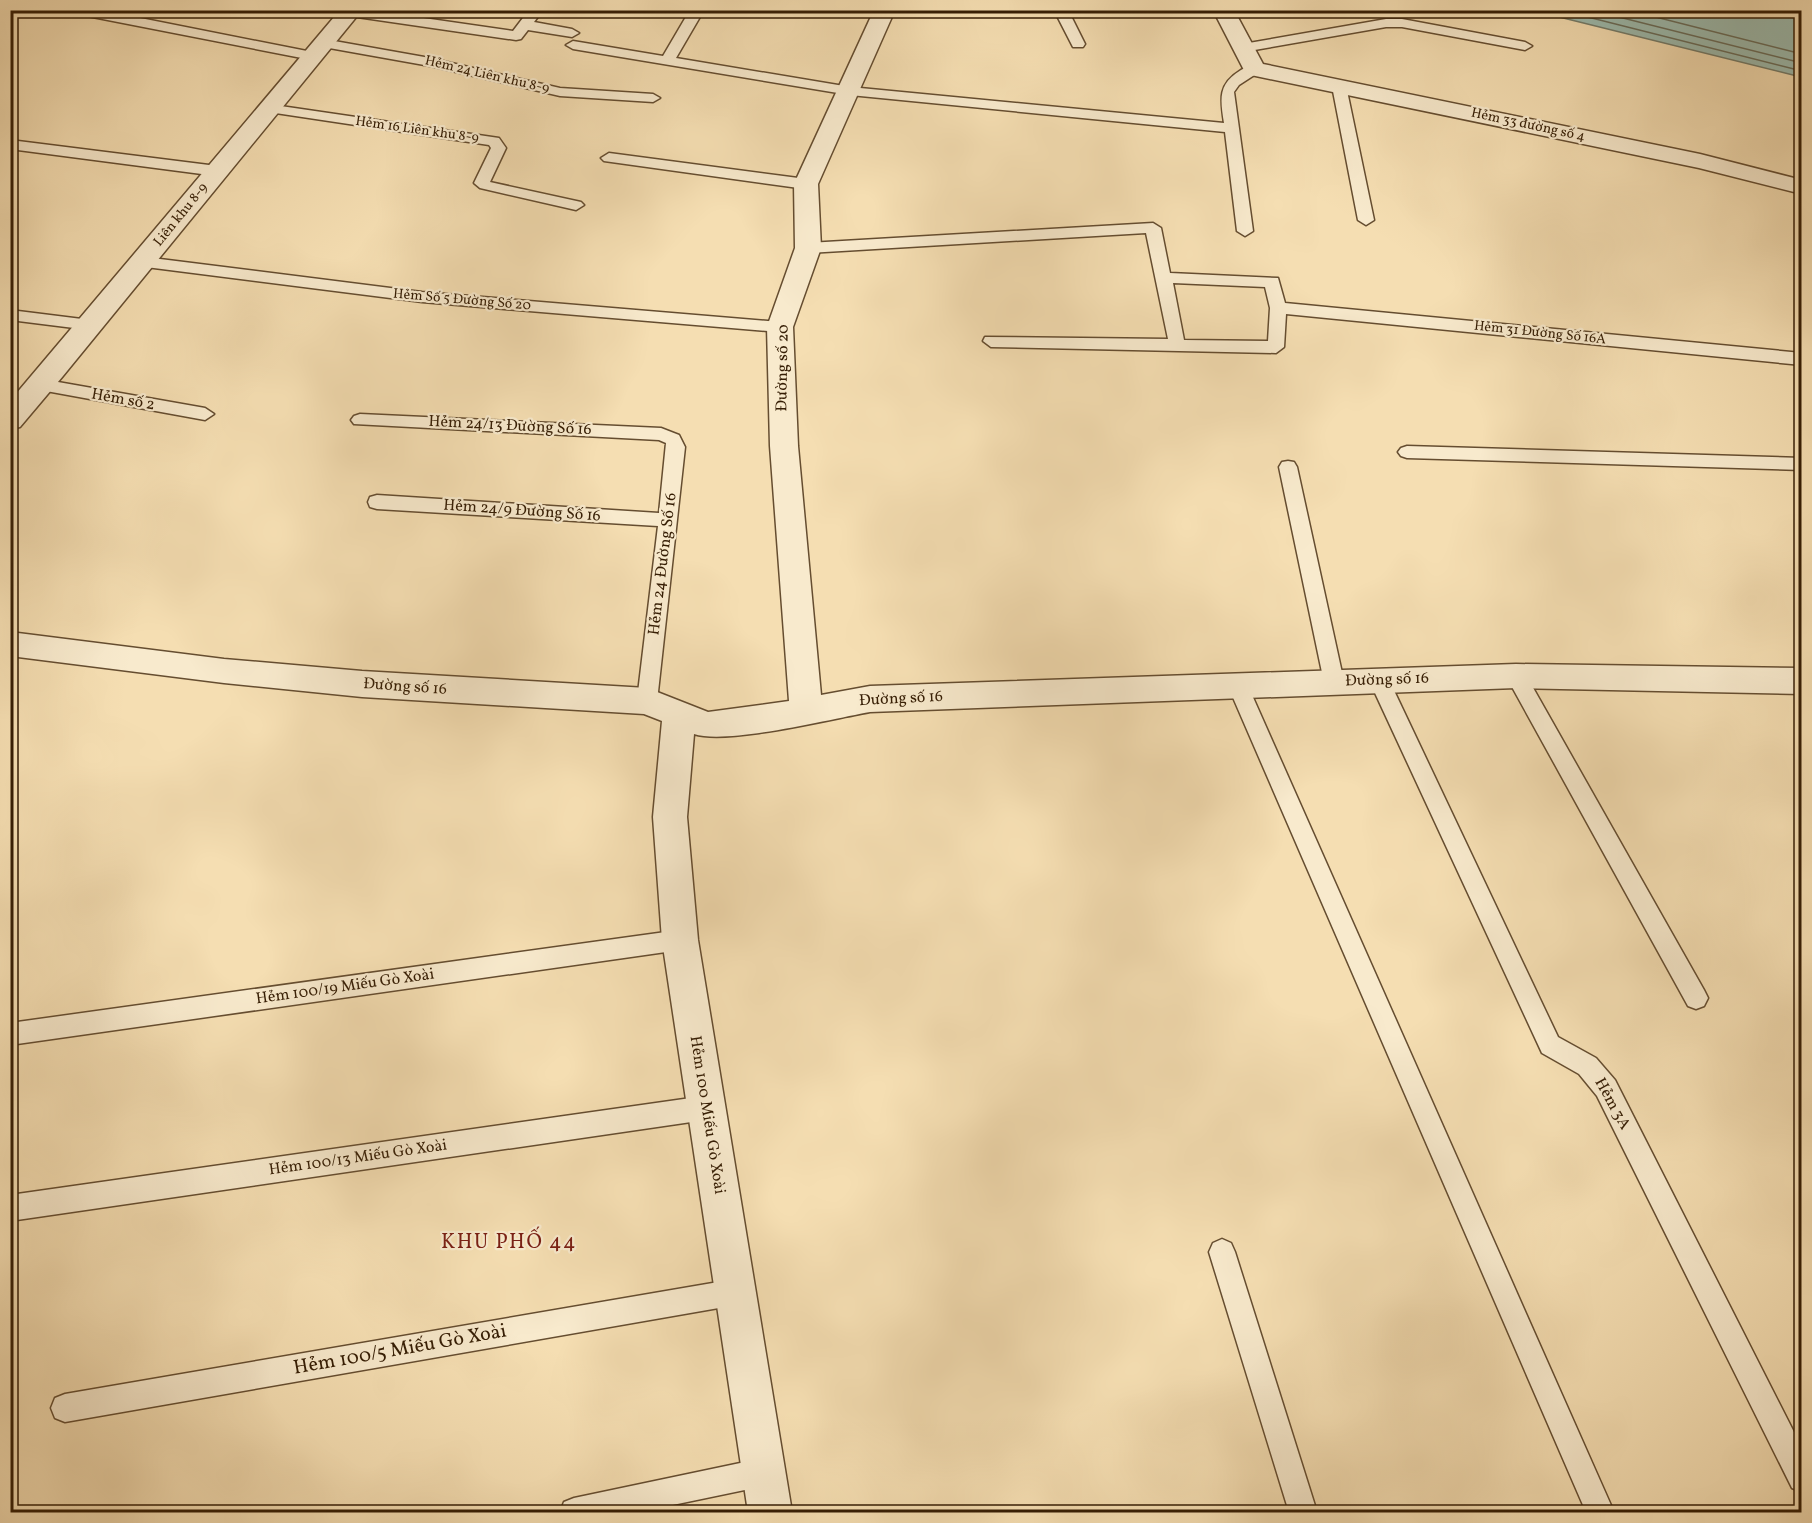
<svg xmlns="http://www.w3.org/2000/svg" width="1812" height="1523" viewBox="0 0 1812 1523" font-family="Vollkorn,serif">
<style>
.water{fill:#9cbcb0;stroke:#737c6b;stroke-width:1.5}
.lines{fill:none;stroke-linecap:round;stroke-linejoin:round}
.shore{stroke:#686c5a;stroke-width:1.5}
.service-casing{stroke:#654d30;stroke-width:3}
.minor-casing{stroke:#654d30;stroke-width:3}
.service{fill:#f8eacd;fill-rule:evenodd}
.minor{fill:#f8eacd;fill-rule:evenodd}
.labels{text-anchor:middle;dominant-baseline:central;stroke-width:4.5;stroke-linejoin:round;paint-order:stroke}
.far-street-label{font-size:14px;fill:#351d04;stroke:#f8eacd}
.street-label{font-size:16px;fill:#351d04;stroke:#f8eacd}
.near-street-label{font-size:20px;fill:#351d04;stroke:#f8eacd}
.near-neighbourhood-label{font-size:21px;letter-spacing:1.5px;fill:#7a1f14;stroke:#f8eacd}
</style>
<rect width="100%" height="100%" fill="#f5deb2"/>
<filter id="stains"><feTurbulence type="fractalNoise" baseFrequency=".00333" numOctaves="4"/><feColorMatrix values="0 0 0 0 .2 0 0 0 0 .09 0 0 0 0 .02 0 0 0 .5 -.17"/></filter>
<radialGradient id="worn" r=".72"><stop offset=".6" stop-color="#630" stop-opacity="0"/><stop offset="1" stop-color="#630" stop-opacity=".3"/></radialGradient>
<path class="water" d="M1535,11h266v66z"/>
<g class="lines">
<path class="shore" d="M1560,10l242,61
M1591,10l211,53
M1628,10l174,44"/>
<g class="service-casing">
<path id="service" d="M71,10h29l212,42 7,4 -7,4 -235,-46z
M344,10h24l145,21 16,-21h14l-9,12 38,7 7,4 -7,4 -44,-7 -7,9 -5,1 -166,-24 -5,-1z
M690,10h14l-28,48 174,29 374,36c-4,-25 -6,-39 17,-53 7,-3 11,-6 18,-4v6l-20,13 -5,7 19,139 -8,5 -8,-5 -12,-99 -375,-37 -277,-46 -7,-4 7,-4 90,15z
M1054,10h14l17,34 -2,3h-10z
M1386,19h16l123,23 7,4 -7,4 -123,-23h-16l-143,25 -7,-4 7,-4z
M323,39l107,19 130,30 93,6 7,4 -7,4 -93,-6 -130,-30 -112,-20v-6z
M1339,82l7,4 28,134 -8,5 -8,-5 -26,-134z
M267,104l232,34 7,10 -16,34 91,20 3,3 -8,5 -96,-22 -6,-5 17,-35 -2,-3 -227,-34 -2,-3z
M10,140l207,26 8,5 -8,5 -207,-27z
M609,153l197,26 8,5 -8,5 -202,-28 -3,-3z
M1153,223l8,5 9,45 108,5 7,25 517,50v12l-516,-51 -2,33 -8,6 -285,-6 -8,-6 2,-4 183,2 -22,-106 -338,20 -8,-5 8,-5zM1173,283l92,4 5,21 -2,33 -84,-1z
M144,257l278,35 358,30 8,5 -8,5 -358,-30 -284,-36 -2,-4z
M10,310l80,10 8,5 -8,5 -80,-10z
M41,379l164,29 9,6 -9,6 -170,-31 -3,-4z
M360,414l301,14 18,7 6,12 -28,254 -3,6 -7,2 -7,-2 -3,-6 21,-175 -281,-17 -7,-2 -2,-5 2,-5 7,-2 282,18 7,-70 -7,-3 -305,-16 -3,-4 3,-4z
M1407,446l395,12v12l-395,-12 -6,-2 -3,-4 3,-4z
M1288,461l6,1 3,5 47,215 -3,6 -7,2 -7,-2 -3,-6 -45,-215 3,-5z
M1516,668l7,2 181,320 4,8 -4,8 -8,3 -8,-3 -182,-330 3,-6z
M1379,672l7,2 3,6 169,357 38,21 19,22 187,368v44l-10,-4 -195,-392 -18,-22 -37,-21 -173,-373 3,-6z
M1238,678l7,2 3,6 366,826h-28l-358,-826 3,-6z
M680,930l8,3 3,7 -3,7 -8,3 -670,95v-22z
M705,1096l9,4 3,8 -3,8 -9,4 -695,101v-26z
M1222,1239l9,4 4,9 82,260h-28l-80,-260 4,-9z
M736,1279l9,4 4,9 -4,9 -9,4 -671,117 -10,-4 -4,-10 4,-10 10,-4z
M764,1458l10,4 4,10 -4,10 -10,4 -125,26h-79l4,-10 10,-4z"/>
</g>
<g class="minor-casing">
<path id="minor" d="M340,10h22l-299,366 -43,51 -10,2v-28z
M874,10h21l-77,174 3,64 -28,79 5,119 23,249 49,-9 646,-22 286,4v26l-286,-6 -646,24c-39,7 -143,33 -176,22l-7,83 11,123 94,572h-44l-86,-572 -9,-123 9,-96 -18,-7 -282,-17 -138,-14 -214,-27v-24l214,27 138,12 285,17 61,24 81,-11 -19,-255 -3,-119 28,-79 -1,-64z
M1213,10h21l29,54 437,90 102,26v14l-103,-26 -453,-94z"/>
</g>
<use href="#service" class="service"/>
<use href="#minor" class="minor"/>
</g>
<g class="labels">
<g class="far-street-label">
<text transform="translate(487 75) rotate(13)">Hẻm 24 Liên khu 8-9</text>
<text transform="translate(1528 125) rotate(12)">Hẻm 33 đường số 4</text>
<text transform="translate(417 130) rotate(8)">Hẻm 16 Liên khu 8-9</text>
<text transform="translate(181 215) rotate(-51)">Liên khu 8-9</text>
<text transform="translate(462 300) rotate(5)">Hẻm Số 5 Đường Số 20</text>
<text transform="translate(1540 333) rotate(6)">Hẻm 31 Đường Số 16A</text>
</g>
<g class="street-label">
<text transform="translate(783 368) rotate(-89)">Đường số 20</text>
<text transform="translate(123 400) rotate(10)">Hẻm số 2</text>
<text transform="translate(510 426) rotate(3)">Hẻm 24/13 Đường Số 16</text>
<text transform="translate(522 511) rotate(4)">Hẻm 24/9 Đường Số 16</text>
<text transform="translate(663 564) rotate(-83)">Hẻm 24 Đường Số 16</text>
<text transform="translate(1387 680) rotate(-2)">Đường số 16</text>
<text transform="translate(405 687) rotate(4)">Đường số 16</text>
<text transform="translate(901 699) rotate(-3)">Đường số 16</text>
<text transform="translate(345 987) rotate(-8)">Hẻm 100/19 Miếu Gò Xoài</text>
<text transform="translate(1612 1104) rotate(61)">Hẻm 3A</text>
<text transform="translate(707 1115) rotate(81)">Hẻm 100 Miếu Gò Xoài</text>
<text transform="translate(358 1158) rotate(-8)">Hẻm 100/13 Miếu Gò Xoài</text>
</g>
<g class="near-street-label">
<text transform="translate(400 1350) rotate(-10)">Hẻm 100/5 Miếu Gò Xoài</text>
</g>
<g class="near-neighbourhood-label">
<text x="509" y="1242">KHU PHỐ 44</text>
</g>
</g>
<rect width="1812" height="1523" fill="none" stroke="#f5deb2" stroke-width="36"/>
<rect x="12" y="12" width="1788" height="1499" fill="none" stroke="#351d04" stroke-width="3"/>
<rect x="18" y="18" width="1776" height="1487" fill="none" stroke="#351d04" stroke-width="1.5"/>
<rect width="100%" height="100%" filter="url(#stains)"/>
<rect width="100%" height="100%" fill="url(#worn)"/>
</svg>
